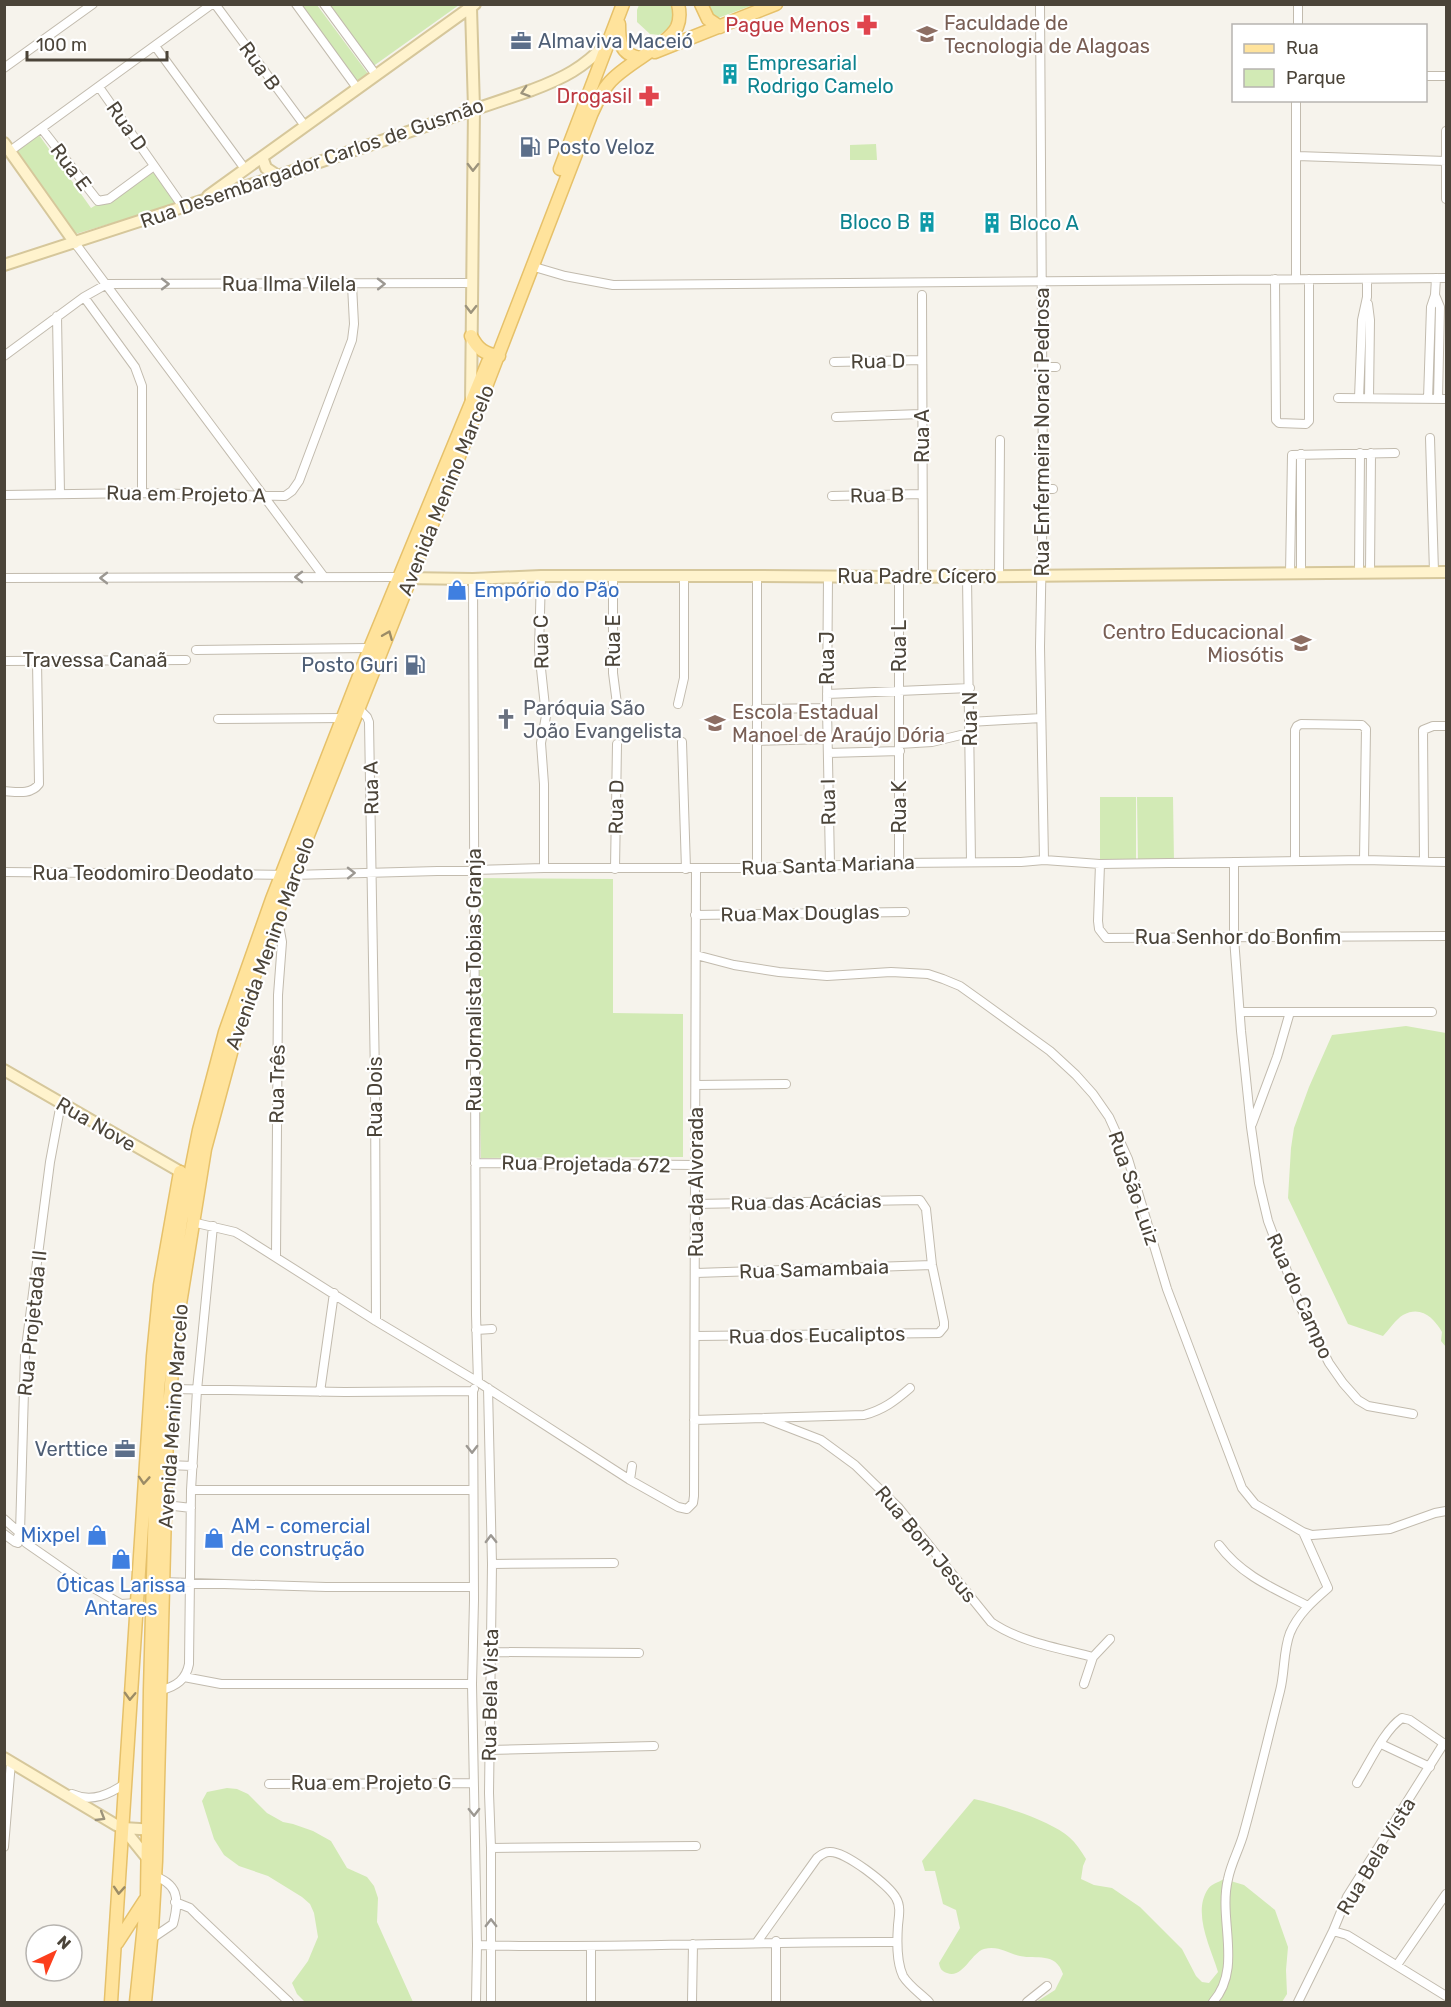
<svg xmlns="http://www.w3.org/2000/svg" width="1451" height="2007" viewBox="0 0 1451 2007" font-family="Rubik,sans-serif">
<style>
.green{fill:#d2eab5}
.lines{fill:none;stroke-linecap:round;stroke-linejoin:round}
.street-casing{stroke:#c2bbae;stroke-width:10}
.secondary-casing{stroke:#d6c79b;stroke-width:14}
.primary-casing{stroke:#e6c16a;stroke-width:15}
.street{stroke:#fff;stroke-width:8}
.secondary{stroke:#fff3cd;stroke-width:10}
.primary{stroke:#ffe39c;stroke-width:12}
.oneway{stroke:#9c937c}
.oneway2{stroke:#9c9892}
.oneway3{stroke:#9c8c66}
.labels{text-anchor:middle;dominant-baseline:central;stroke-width:4.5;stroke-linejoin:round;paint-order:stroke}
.education-label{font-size:20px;fill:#785e54;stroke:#fff;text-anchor:start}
.health-label{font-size:20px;fill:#be3a42;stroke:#fff;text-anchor:end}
.service-label{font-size:20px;fill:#4e5e75;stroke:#fff;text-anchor:start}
.culture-label{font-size:20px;fill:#0d838f;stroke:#fff;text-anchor:start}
.street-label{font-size:20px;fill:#4b4439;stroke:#fff}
.shop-label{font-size:20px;fill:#366cbe;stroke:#fff;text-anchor:start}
.worship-label{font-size:20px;fill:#5b616d;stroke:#fff;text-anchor:start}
</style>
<rect width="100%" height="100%" fill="#f6f3ec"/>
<path class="green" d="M301,5h16l52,70 -11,8z
M327,5h132l-87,62z
M639,5h33c5,13 -1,23 -13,30l-9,-1 -13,-12v-12z
M706,5h47l-35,13 -11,-4z
M39,135l52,73 64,-37 21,33 -104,31 -59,-82z
M876,144l1,16h-27v-15z
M1100,797h36v65h-36z
M1137,797h36l1,65h-36z
M474,878l139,1v134l70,1v143l-202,1z
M1406,1026l40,7v314l-5,-6 1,-9c-8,-14 -21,-27 -39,-17 -7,4 -14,15 -20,21l-35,-12 -60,-126 3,-50 3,-20 15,-41 23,-52z
M227,1788l10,1 11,5 19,19 16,9 10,2 20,7 18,10 16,27 20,9 7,9 4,12 -1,24 36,80h-108l-8,-8 -5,-11 16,-22 10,-24 -4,-24 -4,-9 -8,-7 -34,-21 -29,-10 -15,-11 -10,-16 -12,-38 5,-9z
M974,1799c24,5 77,22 95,38 7,6 12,14 17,22l-3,7 -2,13 13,6 18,3 28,19 42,42 14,27 6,6 7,1 9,-11c-7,-24 -26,-59 -10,-83 3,-5 11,-7 16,-10l20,6 31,25 13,37 -2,23 1,24 -5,8h-246l19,-12 8,-16c-8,-23 -26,-14 -43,-18 -13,-3 -22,-11 -36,-7 -13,4 -21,30 -37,24 -6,-2 -7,-5 -8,-10l21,-35 -4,-18 -13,-6 -8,-33h-10l-3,-10z"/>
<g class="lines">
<g class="street-casing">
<path id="street" d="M215,4l90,122
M296,4l61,84
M324,4l52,71
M1040,4l3,485 -3,158 4,213
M1298,26v-22
M155,46l90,123
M4,68l89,-64
M1426,76h20
M99,87l84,120
M42,129l56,72 11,-2 45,-33
M1446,131v68
M10,151l202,-147
M1297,156l149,5
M75,243l249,334
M531,266l34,10 48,9 833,-7
M1275,279l1,141 3,3 27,1 3,-3v-142
M1296,279v-179
M922,295l1,282
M1435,295l5,12 -2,92
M84,297l51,70 7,19v107
M1368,304l2,16 -1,78
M57,316l3,178
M4,356l80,-59 23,-13 365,-1
M834,362l88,-2
M1043,367h13
M1338,398l108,1
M1359,398l3,-78 5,-23v-18
M1428,399l3,-92 4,-12 1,-17
M836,417l85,-3
M1430,438l4,134
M1301,454v119
M1043,489h10
M4,495l138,-2 143,3 7,-5 7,-10 53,-141 2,-16 -2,-39
M832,496l90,-2
M1359,573l1,-120
M1370,573l1,-120
M1290,574l2,-119 103,-2
M541,576l-2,74 7,66 -5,27 3,41v84
M757,576v292
M828,576l-1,132 3,157
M999,576l1,-136
M613,577v96l4,31
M967,577l4,285
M4,578l395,-1
M473,579l3,736 2,67
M196,650l174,-2
M4,661l182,-1
M827,694l143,-6
M678,704l6,-26v-101
M358,708l9,9 2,5 6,357 1,242
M755,709l72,-1
M218,719l125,-1
M969,722l72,-4
M756,741l71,-2
M682,742l4,127
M899,744l33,-2 37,-9
M828,753l72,-2
M4,791c13,1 27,4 35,-7l-2,-123
M1295,861v-131l2,-4 4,-2 61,1 4,4 -2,131
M1424,861l-1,-131 10,-4h13
M1234,862v76l7,93 10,96 8,56 9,38 33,87 28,55 14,20 15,17 10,6 45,8
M899,863v-286
M1100,864l-2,57 1,8 7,9 340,-2
M615,869l2,-125
M4,872l288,3 252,-7h213l142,-5 122,-1 23,-2 56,4 264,-4 82,2
M695,915l210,-3
M696,955l38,10 45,7 48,4 64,-4 37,2 15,5 17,7 21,15 69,50 26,24 17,19 16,23 19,42 39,130 75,199 13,16 48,28 9,3 78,-6 45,-16 11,-2
M1240,1012h192
M696,1085l90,-1
M1252,1124l25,-67 13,-45
M475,1163l221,2
M192,1222l43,10 7,4 134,85 102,61 152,98 48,27 9,2 6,-6 1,-7 2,-627
M276,1256l2,-261 4,-53 -5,-28
M696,1273l236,-8
M476,1330l16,-1
M695,1336l244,-3 5,-6v-5l-12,-57 -6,-56 -6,-9 -225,4
M488,1388l4,176 -3,229 2,55v154
M171,1389l174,3 128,-1 1,-2
M473,1391l1,209 -2,84 5,261 -1,57
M320,1392l14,-99
M764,1418l57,22 34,25 43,42 93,115c29,20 67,26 102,35l17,-18
M694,1420l170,-5c19,-5 31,-14 46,-27
M167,1465l26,1
M630,1480l2,-14
M191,1490h282
M166,1505l25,3
M4,1519l16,14 6,10 52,36 43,25 16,-1
M4,1534l11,8 3,1
M15,1542l5,-9 5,-178 25,-193 11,-59
M1219,1545c23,31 56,44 89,61
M492,1564l122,-1
M161,1582l165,5h148
M491,1652l148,1
M184,1677l37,7h251
M1084,1684l9,-27
M162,1690c14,-4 24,-10 27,-26l2,-174 6,-100 16,-164
M1381,1744l49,23
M489,1750l165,-4
M1357,1783c12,-19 27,-53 45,-65l8,2 36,25
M269,1784l204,-1
M72,1794c20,9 38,0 54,-11
M4,1847l7,-85
M491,1848l205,-2
M175,1902l15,6 7,7 92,87
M1333,1931l14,4 99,61
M151,1939l22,-15c7,-26 5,-41 -22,-49
M776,1941v61
M757,1942l60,-84c4,-3 7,-6 12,-6 15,-2 60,33 67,46 5,8 3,18 2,27 -1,15 -2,36 5,51 6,10 18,18 26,26
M477,1945c140,4 280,-4 420,-3
M591,1947v55
M1397,1965l49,-71
M692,2002l1,-58
M1027,2002l20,-16
M1213,2002c30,-34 5,-82 15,-123 3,-16 12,-31 16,-47 13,-47 24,-94 36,-141 5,-19 3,-40 10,-58 8,-19 23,-32 38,-45l-25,-56
M1298,2002l35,-71 14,-34 97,-154"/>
</g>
<g class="secondary-casing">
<path id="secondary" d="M4,143l71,100
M262,157l4,11 12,8
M208,196l267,-192
M4,265l274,-89 254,-86c32,-12 51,-22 75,-47
M471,403l3,-295 -3,-100
M402,578l71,1 68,-3h216l142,1 547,-5
M4,1070l182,105
M4,1758l112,67 7,3 33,2
M123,1828l25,31"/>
</g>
<g class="primary-casing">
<path id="primary" d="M701,4l7,15 12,8
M619,24c0,18 1,30 21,34
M655,52l121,-48
M560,169l63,-165
M471,336c7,13 13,18 28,20
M117,1943l28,-43
M111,2002l42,-646 7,-71 20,-113
M136,2002l11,-106 3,-206 8,-301 6,-54 17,-114 18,-91 26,-98 47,-133 98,-251 118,-286
M145,2002l7,-72 4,-69 11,-428 8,-98 30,-186 40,-148 32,-88 181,-454 133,-344c5,-11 10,-23 18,-32 15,-19 59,-38 68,-56 3,-7 3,-15 1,-23"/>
</g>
<use href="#street" class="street"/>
<use href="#secondary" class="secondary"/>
<use href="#primary" class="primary"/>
</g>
<defs><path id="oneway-chevron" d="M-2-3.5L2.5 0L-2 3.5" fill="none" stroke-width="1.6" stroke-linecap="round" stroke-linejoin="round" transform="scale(1.5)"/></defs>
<g class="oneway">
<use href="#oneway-chevron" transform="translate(525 92) rotate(162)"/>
<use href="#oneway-chevron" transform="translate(473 167) rotate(91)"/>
<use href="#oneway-chevron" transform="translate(471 309) rotate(91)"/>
<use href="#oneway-chevron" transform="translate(101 1817) rotate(31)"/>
</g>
<g class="oneway2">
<use href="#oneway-chevron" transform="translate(165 284)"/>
<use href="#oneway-chevron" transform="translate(381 284) rotate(-1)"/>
<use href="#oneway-chevron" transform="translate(299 577) rotate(180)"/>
<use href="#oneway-chevron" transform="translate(104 578) rotate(180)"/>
<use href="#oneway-chevron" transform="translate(351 873) rotate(-1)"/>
<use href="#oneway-chevron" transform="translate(472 1449) rotate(89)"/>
<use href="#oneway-chevron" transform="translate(491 1539) rotate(-91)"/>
<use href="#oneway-chevron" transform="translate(474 1812) rotate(89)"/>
<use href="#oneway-chevron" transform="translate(491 1923) rotate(-90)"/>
</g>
<g class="oneway3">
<use href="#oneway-chevron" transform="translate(388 635) rotate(-68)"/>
<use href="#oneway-chevron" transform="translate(144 1480) rotate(94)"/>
<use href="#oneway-chevron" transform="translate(130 1696) rotate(92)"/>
<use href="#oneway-chevron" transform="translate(119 1890) rotate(94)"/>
</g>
<defs>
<g id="pharmacy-bare" transform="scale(1.62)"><path d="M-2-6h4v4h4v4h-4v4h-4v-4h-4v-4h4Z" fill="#e0444e" stroke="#fff" stroke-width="2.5" paint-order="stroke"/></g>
<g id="university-bare" transform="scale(1.62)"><path d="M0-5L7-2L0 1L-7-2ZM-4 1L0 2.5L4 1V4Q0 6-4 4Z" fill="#8d6e63" stroke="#fff" stroke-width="2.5" paint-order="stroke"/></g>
<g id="office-bare" transform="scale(1.62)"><path d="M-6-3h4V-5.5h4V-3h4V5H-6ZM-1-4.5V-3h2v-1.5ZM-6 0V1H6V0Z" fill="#5c6f8a" stroke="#fff" stroke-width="2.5" paint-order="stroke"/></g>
<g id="building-bare" transform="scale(1.62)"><path d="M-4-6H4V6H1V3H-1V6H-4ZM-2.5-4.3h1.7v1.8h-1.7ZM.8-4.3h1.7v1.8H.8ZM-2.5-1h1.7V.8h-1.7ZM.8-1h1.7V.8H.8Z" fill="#0f9aa8" stroke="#fff" stroke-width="2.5" paint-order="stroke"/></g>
<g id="fuel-bare" transform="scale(1.62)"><path d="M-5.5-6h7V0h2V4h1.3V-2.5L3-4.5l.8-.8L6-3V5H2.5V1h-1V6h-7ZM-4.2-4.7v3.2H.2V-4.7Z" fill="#5c6f8a" stroke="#fff" stroke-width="2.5" paint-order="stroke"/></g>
<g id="shop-bare" transform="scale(1.62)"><path d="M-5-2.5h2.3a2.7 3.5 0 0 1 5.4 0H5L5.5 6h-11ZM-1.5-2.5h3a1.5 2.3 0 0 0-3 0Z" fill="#3f7fe0" stroke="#fff" stroke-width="2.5" paint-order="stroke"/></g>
<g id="school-bare" transform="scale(1.62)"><path d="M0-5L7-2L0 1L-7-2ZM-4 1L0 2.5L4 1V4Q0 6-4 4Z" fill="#8d6e63" stroke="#fff" stroke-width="2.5" paint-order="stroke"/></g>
<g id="church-bare" transform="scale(1.62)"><path d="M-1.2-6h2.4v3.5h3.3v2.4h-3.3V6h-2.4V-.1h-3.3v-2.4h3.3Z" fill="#6b7280" stroke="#fff" stroke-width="2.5" paint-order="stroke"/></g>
</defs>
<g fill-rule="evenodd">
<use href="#pharmacy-bare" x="867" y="25"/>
<use href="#university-bare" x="927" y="34"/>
<use href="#office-bare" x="521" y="41"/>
<use href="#building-bare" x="730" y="74"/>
<use href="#pharmacy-bare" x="649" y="96"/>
<use href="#fuel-bare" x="530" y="147"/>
<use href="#building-bare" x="927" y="222"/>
<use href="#building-bare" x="992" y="223"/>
<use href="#shop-bare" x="457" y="590"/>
<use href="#school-bare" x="1301" y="643"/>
<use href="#fuel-bare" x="415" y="665"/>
<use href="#church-bare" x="506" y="719"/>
<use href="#school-bare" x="715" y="723"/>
<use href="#office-bare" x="125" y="1449"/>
<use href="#shop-bare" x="97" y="1535"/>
<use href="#shop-bare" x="214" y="1538"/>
<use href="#shop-bare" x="121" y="1559"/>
</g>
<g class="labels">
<g class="education-label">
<text x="944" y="23">Faculdade de<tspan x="944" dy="23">Tecnologia de Alagoas</tspan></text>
<text x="1284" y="632" text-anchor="end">Centro Educacional<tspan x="1284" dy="23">Miosótis</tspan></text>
<text x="732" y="712">Escola Estadual<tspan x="732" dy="23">Manoel de Araújo Dória</tspan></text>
</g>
<g class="health-label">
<text x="850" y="25">Pague Menos</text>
<text x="632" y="96">Drogasil</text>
</g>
<g class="service-label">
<text x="538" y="41">Almaviva Maceió</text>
<text x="547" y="147">Posto Veloz</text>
<text x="398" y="665" text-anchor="end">Posto Guri</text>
<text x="108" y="1449" text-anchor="end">Verttice</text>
</g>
<g class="culture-label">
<text x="747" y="63">Empresarial<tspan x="747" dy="23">Rodrigo Camelo</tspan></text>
<text x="910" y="222" text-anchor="end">Bloco B</text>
<text x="1009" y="223">Bloco A</text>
</g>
<g class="street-label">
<text transform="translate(260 66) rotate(54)">Rua B</text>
<text transform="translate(127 126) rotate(55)">Rua D</text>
<text transform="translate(312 163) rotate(-19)">Rua Desembargador Carlos de Gusmão</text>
<text transform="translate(71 167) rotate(53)">Rua E</text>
<text x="289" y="284">Rua Ilma Vilela</text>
<text transform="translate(878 361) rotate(-1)">Rua D</text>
<text transform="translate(1042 432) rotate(-90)">Rua Enfermeira Noraci Pedrosa</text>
<text transform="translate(922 436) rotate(-90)">Rua A</text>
<text transform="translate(446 490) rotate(-68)">Avenida Menino Marcelo</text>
<text transform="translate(186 494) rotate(1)">Rua em Projeto A</text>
<text transform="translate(877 495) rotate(-1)">Rua B</text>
<text x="917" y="576">Rua Padre Cícero</text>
<text transform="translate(613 641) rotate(-90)">Rua E</text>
<text transform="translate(541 642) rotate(-91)">Rua C</text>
<text transform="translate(899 646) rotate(-90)">Rua L</text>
<text transform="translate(827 658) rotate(-90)">Rua J</text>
<text x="95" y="660">Travessa Canaã</text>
<text transform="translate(970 719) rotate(-90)">Rua N</text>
<text transform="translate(371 788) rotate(-91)">Rua A</text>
<text transform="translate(828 802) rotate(-91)">Rua I</text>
<text transform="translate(616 807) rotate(-89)">Rua D</text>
<text transform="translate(899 807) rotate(-90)">Rua K</text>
<text transform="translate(828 865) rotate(-2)">Rua Santa Mariana</text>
<text x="143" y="873">Rua Teodomiro Deodato</text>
<text transform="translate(800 913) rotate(-1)">Rua Max Douglas</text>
<text x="1238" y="937">Rua Senhor do Bonfim</text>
<text transform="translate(270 943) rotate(-70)">Avenida Menino Marcelo</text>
<text transform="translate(474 980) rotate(-90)">Rua Jornalista Tobias Granja</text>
<text transform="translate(277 1084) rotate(-89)">Rua Três</text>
<text transform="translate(375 1097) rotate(-90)">Rua Dois</text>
<text transform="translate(96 1124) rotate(30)">Rua Nove</text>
<text transform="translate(586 1164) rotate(1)">Rua Projetada 672</text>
<text transform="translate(696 1182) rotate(-90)">Rua da Alvorada</text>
<text transform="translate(1134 1188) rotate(71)">Rua São Luiz</text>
<text transform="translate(806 1202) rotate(-1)">Rua das Acácias</text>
<text transform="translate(814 1269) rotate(-2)">Rua Samambaia</text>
<text transform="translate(1300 1296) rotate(66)">Rua do Campo</text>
<text transform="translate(32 1323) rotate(-84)">Rua Projetada II</text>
<text transform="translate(817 1335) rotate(-1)">Rua dos Eucaliptos</text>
<text transform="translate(173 1416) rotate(-86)">Avenida Menino Marcelo</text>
<text transform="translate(926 1544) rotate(50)">Rua Bom Jesus</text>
<text transform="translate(490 1695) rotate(-89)">Rua Bela Vista</text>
<text x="371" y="1783">Rua em Projeto G</text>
<text transform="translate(1376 1856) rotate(-59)">Rua Bela Vista</text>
</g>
<g class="shop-label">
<text x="474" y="590">Empório do Pão</text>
<text x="231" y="1526">AM - comercial<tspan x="231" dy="23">de construção</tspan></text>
<text x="80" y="1535" text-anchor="end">Mixpel</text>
<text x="121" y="1585" text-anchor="middle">Óticas Larissa<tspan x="121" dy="23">Antares</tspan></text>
</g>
<g class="worship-label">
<text x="523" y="708">Paróquia São<tspan x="523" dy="23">João Evangelista</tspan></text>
</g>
</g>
<rect width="1451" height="2007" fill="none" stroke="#4b4439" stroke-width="12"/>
<rect x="1232" y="24" width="195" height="78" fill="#ffffff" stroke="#b7b4b0" stroke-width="1.5"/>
<rect x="1244" y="44" width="30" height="9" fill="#ffe39c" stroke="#b7b4b0" stroke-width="1.5"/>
<text x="1286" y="54" font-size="18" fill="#4b4439">Rua</text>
<rect x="1244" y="69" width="30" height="18" fill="#d2eab5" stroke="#b7b4b0" stroke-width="1.5"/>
<text x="1286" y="84" font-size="18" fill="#4b4439">Parque</text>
<g transform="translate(54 1953) rotate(44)"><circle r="28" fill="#ffffff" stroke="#b7b4b0" stroke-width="1.5"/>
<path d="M0-4.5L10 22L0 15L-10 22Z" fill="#fc3f1d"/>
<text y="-9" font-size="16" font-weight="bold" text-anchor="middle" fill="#4b4439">N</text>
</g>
<path d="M27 51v9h140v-9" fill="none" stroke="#4b4439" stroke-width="3"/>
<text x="36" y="51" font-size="18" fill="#4b4439" stroke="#ffffff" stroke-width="4.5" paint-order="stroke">100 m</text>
</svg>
